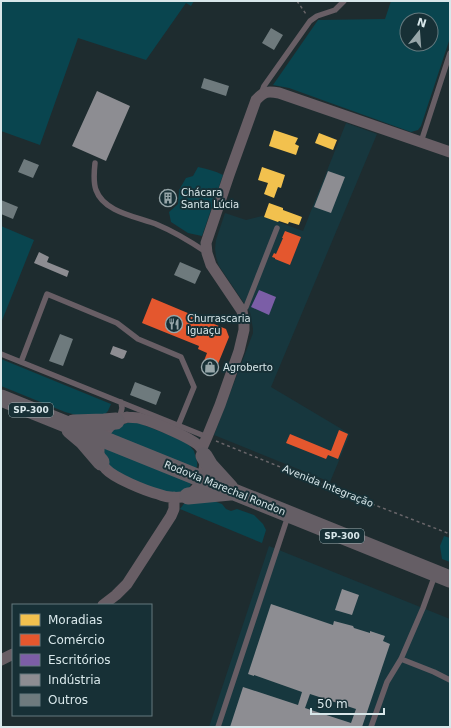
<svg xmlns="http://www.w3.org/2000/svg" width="451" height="728" viewBox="0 0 451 728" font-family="'DejaVu Sans',sans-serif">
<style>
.built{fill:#17373e}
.green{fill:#09454f;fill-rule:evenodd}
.homes{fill:#f2c14e}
.shops{fill:#e4572e}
.offices{fill:#7b5ea7}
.industry{fill:#8d8d92;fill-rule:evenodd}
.building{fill:#6e7a7d}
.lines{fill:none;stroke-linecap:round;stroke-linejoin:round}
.path{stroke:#69666a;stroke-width:1.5;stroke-dasharray:3 3;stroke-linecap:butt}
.lane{stroke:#685e65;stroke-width:5.5}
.street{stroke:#685e65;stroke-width:11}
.primary{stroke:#655e65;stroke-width:17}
.labels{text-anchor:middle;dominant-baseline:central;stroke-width:4;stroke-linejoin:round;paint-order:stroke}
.shield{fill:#173036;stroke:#9eb0b4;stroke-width:1}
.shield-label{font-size:9px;font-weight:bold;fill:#d8e7ea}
.poi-label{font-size:10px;fill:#d8e7ea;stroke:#173036;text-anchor:start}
.street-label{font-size:10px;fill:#d8e7ea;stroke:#173036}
</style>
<rect width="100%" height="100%" fill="#1e2c2f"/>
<path class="built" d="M346,123l31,11 -106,253 79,47 -20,48 -116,-47 39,-102v-4l-3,-17 -31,-46 -3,-9 -1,-9 1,-8 9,-27 21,7 16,-4 41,15z
M269,546l181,73v108h-241z"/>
<path class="green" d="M1,1h193l-3,5 -5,-3 -40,57 -68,-22 -38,107 -39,-14z
M391,1h59v37l-29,88 -3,4 -7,2 -122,-44 -16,-3 45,-65 67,-1zM407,20h24v24h-24z
M198,167c9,2 17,4 25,8l-21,61 -14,-3 -17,-11 -2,-10 9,-8 1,-14 7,-12 7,-2z
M1,226l33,14 -33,83z
M1,359l110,45 -3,7 -3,3 -29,1 -11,-3 -64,-26z
M130,422l9,1 43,17 8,6 4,5 3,11v4l-7,20 -2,4 -6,3 -13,1 -46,-16 -14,-11 -6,-16 8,-20 7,-5z
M208,499l14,5 4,5 5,2 6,-2 17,6 9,9 3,6 -4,13 -82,-34 6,-8z
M444,536l6,2v24l-8,-3 -2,-13z"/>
<path class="homes" d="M274,130l24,8 -3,6 4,2 -3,9 -27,-9z
M319,133l18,7 -4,10 -18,-7z
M262,167l23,8 -4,13 -3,-1 -4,11 -10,-4 4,-11 -10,-3z
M269,203l14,5v2l19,7 -3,8 -10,-3 -1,2 -9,-3 -1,1 -14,-5z"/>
<path class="shops" d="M285,231l16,6 -11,28 -15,-6v-1l-3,-1 2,-4 2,1 7,-16h-1z
M152,298l74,31 3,8 -16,39 -9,-4 -2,-6 5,-13 -9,-4 1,-3 -57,-23z
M339,430l9,4 -10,25 -10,-4 -2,4 -40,-16 4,-9 41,17z"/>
<path class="offices" d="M259,290l17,7 -7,18 -18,-8z"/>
<path class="industry" d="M97,91l33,15 -24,55 -34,-15z
M328,171l17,6 -14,36 -17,-6z
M39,252l10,5 -2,5 22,9 -2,6 -33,-14z
M113,346l14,5 -3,7 -2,1 -12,-5z
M342,589l17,6 -7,20 -17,-5z
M271,604l62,21 1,-4 19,5 1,2 16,5v-2l15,5 -2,5 7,3 -28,83h-132l13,-40 55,18 4,-13 -48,-17v1l-6,-2zM310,694l46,15 -5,14 -46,-15z"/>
<path class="building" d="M271,28l12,7 -9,15 -12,-7z
M204,78l25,8 -3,10 -25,-8z
M24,159l15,6 -6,13 -15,-6z
M164,189l12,6 -5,12 -12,-6z
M1,200l17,7 -5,12 -12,-5z
M180,262l21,9 -6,13 -21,-9z
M60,334l13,5 -10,27 -14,-5z
M135,382l26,10 -5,13 -26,-10z"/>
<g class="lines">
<path class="path" d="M297,1l9,13
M216,441l151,61 83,32"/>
<path class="lane" d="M261,94l3,-8 46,-65 7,-5 18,-6 9,-9
M421,142l29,-89
M95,163c-1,9 -2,19 1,27 8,23 43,27 62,35 17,7 33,17 48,27
M242,311l4,-4 31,-79
M1,354l206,83
M21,362l26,-68 70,29 21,16 43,18 13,30 -16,39
M119,420l3,-12 -1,-6
M401,659l33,13 16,8
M218,727l70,-211
M371,727l16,-45 14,-23 22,-51 12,-33"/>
<path class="street" d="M127,417c4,1 10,0 15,2 11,3 53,20 59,29 7,9 3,26 -1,35 -4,7 -10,13 -18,14 -8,1 -17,0 -24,-3 -12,-3 -44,-16 -52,-25 -14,-14 -5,-37 9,-47 4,-3 8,-3 12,-5z
M202,448l5,-11 13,-32 19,-54 5,-21v-8l-2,-11 -31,-46 -4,-12 -1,-10 23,-68 27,-75c8,-9 12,-9 23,-7l171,59
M103,605l13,-10 11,-11 44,-68 3,-7v-12
M1,660l12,-6"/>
<path class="primary" d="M1,398l449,181
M73,423l31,-1 12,-1
M70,430l13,11 18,21
M204,456l6,10 20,22
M188,496l42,-4"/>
</g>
<defs>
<g id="building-ring" transform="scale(0.9)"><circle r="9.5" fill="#173036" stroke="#97a6a9" stroke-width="1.5"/><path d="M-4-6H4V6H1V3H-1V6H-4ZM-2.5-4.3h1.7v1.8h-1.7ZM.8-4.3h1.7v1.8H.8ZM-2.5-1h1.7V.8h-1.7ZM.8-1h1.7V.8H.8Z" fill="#97a6a9"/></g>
<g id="restaurant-ring" transform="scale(0.9)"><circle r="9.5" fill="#173036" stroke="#97a6a9" stroke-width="1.5"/><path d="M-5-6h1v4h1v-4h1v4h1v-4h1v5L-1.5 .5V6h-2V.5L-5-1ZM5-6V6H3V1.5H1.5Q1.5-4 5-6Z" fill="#97a6a9"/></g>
<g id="shop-ring" transform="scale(0.9)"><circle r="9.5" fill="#173036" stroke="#97a6a9" stroke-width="1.5"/><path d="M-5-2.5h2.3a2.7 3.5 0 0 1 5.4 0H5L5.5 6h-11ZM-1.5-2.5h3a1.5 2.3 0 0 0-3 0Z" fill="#97a6a9"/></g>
</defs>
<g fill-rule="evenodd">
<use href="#building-ring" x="168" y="198"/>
<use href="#restaurant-ring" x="174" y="324"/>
<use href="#shop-ring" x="210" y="367"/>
</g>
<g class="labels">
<g class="shield">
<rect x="9" y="403" width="44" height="14" rx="3"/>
<rect x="320" y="529" width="44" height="14" rx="3"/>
</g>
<g class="shield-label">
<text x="31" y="410">SP-300</text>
<text x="342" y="536">SP-300</text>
</g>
<g class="poi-label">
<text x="181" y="192">Chácara<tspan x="181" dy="12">Santa Lúcia</tspan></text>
<text x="187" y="318">Churrascaria<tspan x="187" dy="12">Iguaçu</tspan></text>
<text x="223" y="367">Agroberto</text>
</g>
<g class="street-label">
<text transform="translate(328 486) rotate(22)">Avenida Integração</text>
<text transform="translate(225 488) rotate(22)">Rodovia Marechal Rondon</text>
</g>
</g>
<rect width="451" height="728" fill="none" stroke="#d8e7ea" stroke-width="4"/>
<rect x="12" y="604" width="140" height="112" fill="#173036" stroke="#64797e"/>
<rect x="20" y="614" width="20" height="12" fill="#f2c14e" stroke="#64797e"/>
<text x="48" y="624" font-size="12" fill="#d8e7ea">Moradias</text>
<rect x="20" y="634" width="20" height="12" fill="#e4572e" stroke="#64797e"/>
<text x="48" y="644" font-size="12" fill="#d8e7ea">Comércio</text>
<rect x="20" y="654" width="20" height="12" fill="#7b5ea7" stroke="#64797e"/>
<text x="48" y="664" font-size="12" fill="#d8e7ea">Escritórios</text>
<rect x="20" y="674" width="20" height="12" fill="#8d8d92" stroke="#64797e"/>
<text x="48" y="684" font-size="12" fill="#d8e7ea">Indústria</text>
<rect x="20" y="694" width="20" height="12" fill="#6e7a7d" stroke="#64797e"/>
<text x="48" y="704" font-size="12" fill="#d8e7ea">Outros</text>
<g transform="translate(419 32) rotate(17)"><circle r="19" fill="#173036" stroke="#64797e"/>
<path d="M0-3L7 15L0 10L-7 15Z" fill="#97a6a9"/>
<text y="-6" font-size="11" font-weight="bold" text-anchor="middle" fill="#d8e7ea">N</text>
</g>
<path d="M311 708v6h73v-6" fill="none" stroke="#d8e7ea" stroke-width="2"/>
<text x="317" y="708" font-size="12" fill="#d8e7ea" stroke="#173036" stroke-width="3" paint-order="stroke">50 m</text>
</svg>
